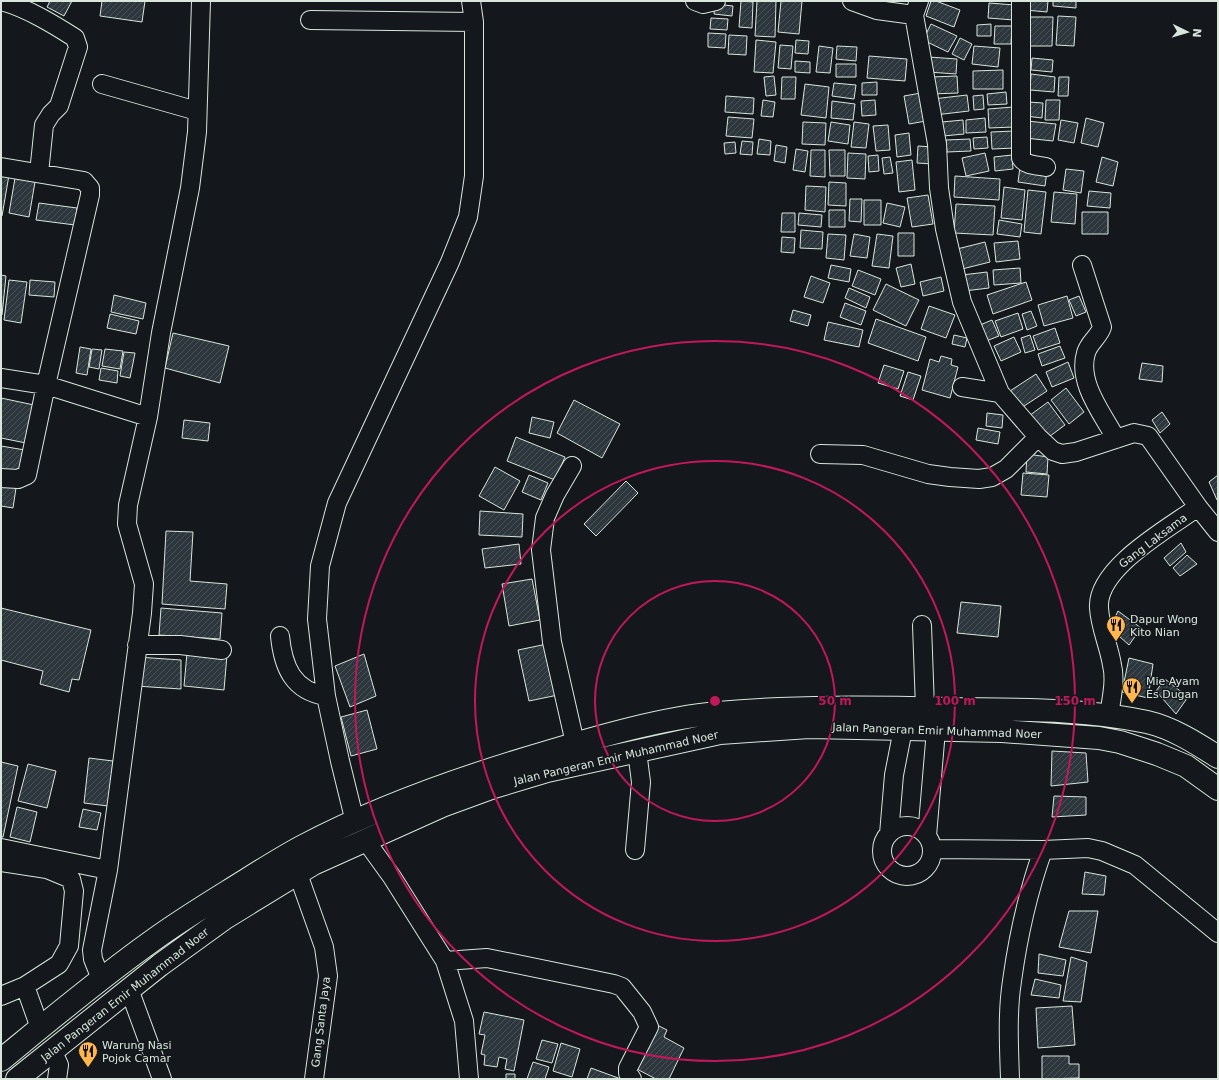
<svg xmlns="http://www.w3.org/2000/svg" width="1219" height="1080" viewBox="0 0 1219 1080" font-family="'DejaVu Sans',sans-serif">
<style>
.building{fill:url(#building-hatch);stroke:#d8e6dc}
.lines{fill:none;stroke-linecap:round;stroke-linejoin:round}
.minor-casing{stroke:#d8e6dc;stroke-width:20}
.major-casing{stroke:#d8e6dc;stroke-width:24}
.minor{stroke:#14181c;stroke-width:18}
.major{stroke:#14181c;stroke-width:22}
.ring{fill:none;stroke:#c2185b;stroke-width:2}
.labels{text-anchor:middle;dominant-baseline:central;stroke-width:3;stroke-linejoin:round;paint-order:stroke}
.street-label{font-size:11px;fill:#d8e6dc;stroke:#14181c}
.poi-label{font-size:11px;fill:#d8e6dc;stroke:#14181c;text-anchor:start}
.centre{fill:#c2185b;stroke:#14181c;stroke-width:2}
.ring-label{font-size:12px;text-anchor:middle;font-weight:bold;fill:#c2185b;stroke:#14181c;stroke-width:3;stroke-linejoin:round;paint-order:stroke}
</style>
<defs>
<pattern id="building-hatch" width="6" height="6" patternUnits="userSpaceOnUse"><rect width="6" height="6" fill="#2c363c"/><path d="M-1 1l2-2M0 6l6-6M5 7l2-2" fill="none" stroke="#4a5358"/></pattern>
</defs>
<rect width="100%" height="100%" fill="#14181c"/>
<path class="building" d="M50,1h22l-8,15 -17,-9z
M102,1h43l-3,21 -42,-6z
M741,1l12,1 -1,26 -13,-1z
M757,1h19l-1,36 -20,-1z
M781,1h21l-3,33 -21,-2z
M931,1h5l24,9 -6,17 -28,-11z
M1026,1h22l-1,11 -22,-2z
M1053,1h23v7l-23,-2z
M989,3l26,2 -1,15 -26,-2z
M715,4l18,2 -1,10 -18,-2z
M1058,16l18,1 -2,29 -18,-1z
M1028,17h25l-1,29h-24z
M711,18l17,1 -1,11 -17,-1z
M931,24l26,12 -9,16 -25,-12z
M991,24v12h-14v-11z
M995,26h17l-1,18h-17z
M708,33l18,1 -1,14 -17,-1z
M729,35l18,1 -1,19 -18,-1z
M960,38l12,6 -8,16 -12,-6z
M756,40l20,2 -3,31 -19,-1z
M796,40l13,1 -1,13 -13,-1z
M780,45l13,1 -2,23 -13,-1z
M819,46l14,2 -3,25 -14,-1z
M837,46l20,1 -1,14 -20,-2z
M974,46l26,2 -2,19 -26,-3z
M869,56l38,3 -2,22 -38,-3z
M929,57l28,2 -1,15 -28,-2z
M1032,58l21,2 -1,12 -21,-2z
M795,61l15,1v11l-15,-1z
M836,64h20v13h-20z
M1003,70v19h-30v-18z
M1031,74l24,3 -1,15 -24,-2z
M774,76l2,19 -10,1 -2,-19z
M957,76l1,17 -27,1v-17z
M782,77h14l-1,22h-14z
M1059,77h10l-1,19h-10z
M877,82v13h-15v-12z
M834,83l22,2 -2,14 -22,-3z
M805,84l24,3 -3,31 -25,-3z
M1006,92l1,12 -19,1 -1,-11z
M921,93l5,28 -17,3 -5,-28z
M967,95l2,16 -34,4 -2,-16z
M983,95l1,14 -10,1 -1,-14z
M726,96l28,2 -1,16 -28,-2z
M763,100l12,2 -2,15 -12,-1z
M875,100l1,15 -14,1 -1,-15z
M1046,100h14l-1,20h-14z
M832,101l23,3 -2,16 -22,-2z
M1028,102l15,1 -1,15 -16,-2z
M1013,107l1,20 -25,1 -1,-19z
M728,117l26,2 -2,19 -26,-2z
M985,118l1,14 -20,1v-13z
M1086,118l18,5 -6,24 -17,-4z
M963,120l1,14 -21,2 -1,-14z
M1061,120l17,3 -4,20 -16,-3z
M1027,121l29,3 -3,17 -28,-3z
M803,122l23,1 -1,22 -23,-1z
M831,122l19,3 -2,19 -20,-3z
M854,122l15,2 -3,24 -15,-1z
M888,125l2,25 -14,1 -3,-25z
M1014,131l1,17 -23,1 -1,-17z
M909,133l2,22 -14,2 -2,-22z
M987,137l1,11 -14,1 -1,-11z
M759,139l12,2 -1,14 -13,-1z
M970,139l1,12 -24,1 -1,-12z
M742,141l11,1 -1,13 -12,-1z
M735,142l1,11 -11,1 -1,-11z
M776,145l11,2 -2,16 -11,-2z
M918,146l15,1v17l-16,-1z
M796,149l12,2 -3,21 -12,-2z
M811,150h14v27l-15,-1z
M829,150h16v26h-15z
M848,153l18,1 -1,25 -18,-1z
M985,153l4,18 -23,5 -4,-18z
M878,155l1,16 -10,1 -1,-16z
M1012,155l1,14 -18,2 -1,-14z
M890,157l3,16 -9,1 -2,-16z
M1102,157l16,5 -5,24 -17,-4z
M912,160l3,30 -16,2 -3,-30z
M1020,167l27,4 -2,15 -27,-4z
M1066,169l18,2 -3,22 -18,-3z
M1,174l8,1 -7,41 -1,-1z
M955,176l45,3 -1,21 -45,-3z
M15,178l20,4 -6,35 -20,-4z
M829,182l17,1v23l-18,-1z
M806,186l20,1 -1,25 -20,-2z
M1004,187l21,3 -3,30 -21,-2z
M1028,190l18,2 -5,42 -17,-2z
M1089,191l22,2 -1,15 -23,-2z
M1054,192l23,2 -2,30 -24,-2z
M928,195l5,29 -21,3 -5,-29z
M850,199h12l-1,23 -12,-1z
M864,200h17v25h-17z
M39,203l38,5 -2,17 -39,-5z
M887,203l18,4 -5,20 -17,-4z
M956,204l39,2 -2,29 -39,-2z
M829,210h16v17h-16z
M1082,212h26v22h-26z
M782,213h13v19h-14z
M799,213l23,2 -1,12 -23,-2z
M999,220l23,4 -2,13 -23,-3z
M801,230l22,2 -1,17 -22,-1z
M898,233h16v23h-16z
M828,234l18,1 -2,25 -18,-2z
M854,234l16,3 -3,21 -17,-2z
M877,234l16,2 -4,32 -17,-2z
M782,237l13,1 -1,15 -13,-1z
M1018,241l2,18 -24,3 -2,-19z
M985,242l5,20 -28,7 -5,-20z
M911,264l4,20 -14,3 -5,-19z
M831,265l20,4 -2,13 -21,-4z
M1020,268l1,15 -27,2 -1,-15z
M858,270l23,9 -6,16 -23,-9z
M987,272l2,16 -25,3 -2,-16z
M1,275l5,1 -4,39h-1z
M811,276l19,7 -7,20 -19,-6z
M941,277l3,14 -21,5 -3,-14z
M9,280l18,2 -6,41 -17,-3z
M30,280l25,2 -1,15 -25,-2z
M1026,282l6,18 -39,14 -6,-19z
M886,284l33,16 -13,26 -33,-16z
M849,288l21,9 -4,11 -21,-10z
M114,295l32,8 -3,16 -32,-7z
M1067,296l6,22 -29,8 -6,-21z
M1079,296l7,16 -10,4 -7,-16z
M845,303l21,8 -5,14 -21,-8z
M929,306l26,9 -9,23 -25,-9z
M793,310l18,5 -3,11 -18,-5z
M1031,311l6,15 -10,4 -5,-16z
M1018,313l5,16 -22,8 -6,-16z
M110,314l29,7 -3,13 -29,-6z
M876,319l50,18 -8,24 -50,-18z
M992,320l7,16 -13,5 -6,-16z
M828,322l35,8 -4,17 -35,-7z
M1055,328l5,15 -22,7 -5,-14z
M173,333l56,13 -9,37 -55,-15z
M954,335l13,3 -2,9 -13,-3z
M1030,335l5,15 -10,3 -4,-15z
M1014,337l7,15 -20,9 -7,-15z
M1060,346l5,12 -23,8 -4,-12z
M80,347l11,2 -4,26 -11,-2z
M92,349l10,1 -3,19 -10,-2z
M105,349l18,2 -3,18 -18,-3z
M124,352l11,1 -5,25 -10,-2z
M941,356l11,3 -1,6 7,2 -8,31 -28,-8 8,-31 9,3z
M1068,362l6,16 -22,9 -6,-15z
M1142,363l21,3 -1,16 -23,-3z
M884,365l20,6 -6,18 -20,-6z
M101,368l17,3 -1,12 -18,-3z
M908,372l13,4 -8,24 -13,-4z
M1036,374l11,17 -26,17 -11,-17z
M1066,388l18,24 -15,12 -18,-24z
M1,398l33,7 -8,38 -25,-5z
M574,400l46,24 -18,34 -45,-25z
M1048,402l17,23 -19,14 -17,-23z
M1162,412l8,12 -10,9 -8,-13z
M987,413l16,2 -1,13 -16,-2z
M532,417l22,5 -4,16 -21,-5z
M184,420l26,3 -2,18 -26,-3z
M978,428l22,4 -2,12 -22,-4z
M516,437l49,20 -10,23 -48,-19z
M1,446l24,4 -4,23 -20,-3z
M1027,454l21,3 -1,17 -21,-2z
M495,467l25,14 -16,29 -25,-14z
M1023,473l26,2 -2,22 -26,-2z
M529,475l19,8 -7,17 -19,-8z
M1218,475v24l-1,1 -8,-18z
M626,481l12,12 -42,43 -12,-12z
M1,485l15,3 -3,20 -12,-2z
M480,511l43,3 -1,23 -43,-2z
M166,531l27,1 -3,49 37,3 -2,25 -63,-5z
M1181,543l5,9 -16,14 -6,-8z
M519,544l2,20 -36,4 -3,-19z
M1187,555l10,9 -17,12 -7,-8z
M532,579l8,41 -31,6 -7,-42z
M961,602l40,4 -3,31 -41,-4z
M1,608l90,22 -12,50 -7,-1 -3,13 -29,-8 3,-13 -42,-11z
M161,608l61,5 -2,26 -61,-4z
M1118,611l23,17 -12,17 -19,-17z
M547,644l11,51 -29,6 -11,-51z
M187,653l40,2 -3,35 -40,-4z
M364,654l12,42 -26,11 -15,-41z
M137,657l44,3v29l-45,-3z
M1129,658l24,6 -5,34 -26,-6z
M1165,679l23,18 -12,17 -20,-23z
M367,710l10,39 -26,7 -10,-39z
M1052,751l34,2 2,29 -37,4z
M89,758l24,3 -5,45 -24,-3z
M1,762l17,4 -15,71h-2z
M28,764l28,7 -9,37 -29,-7z
M1054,796l32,1v18l-34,2z
M17,807l20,5 -7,30 -20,-5z
M83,809l18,4 -4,17 -18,-3z
M1085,872l21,4 -2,19 -22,-1z
M1069,911h29l-7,42 -32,-6z
M1039,954l27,6 -3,16 -25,-3z
M1071,957l16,5 -6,40 -18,-1z
M1035,979l26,6 -2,13 -28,-3z
M1072,1006l3,39 -37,3 -2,-40z
M484,1012l40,8 -10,51 -9,-2 2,-10 -8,-2 -2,10 -13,-2 1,-10 -4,-1 4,-19 -6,-1z
M657,1025l10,5 -3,7 20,11 -15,31h-13l-21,-11z
M542,1040l16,4 -6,19 -16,-4z
M561,1043l19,6 -8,28 -19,-6z
M1042,1056h27v8h10v14l-37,1z
M533,1062l16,5 -4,12h-18z
M591,1068l30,11h-34z
M506,1074h9v5h-9z"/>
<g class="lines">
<g class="minor-casing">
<path id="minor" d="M1,1c26,7 52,23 74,37l3,9 -19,59 -8,8 -7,11 -5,48
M695,1l8,3 13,-3
M852,1l25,9 37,5
M919,1l-5,14 23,129 2,44 6,41 17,73 38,91 38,44 15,14 9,3 14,-2 58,-19 14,3 50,71 20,25
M1021,1v157c5,8 16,7 25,9
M310,20l164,2
M102,84l95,27
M1,167l83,14 6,7v7l-44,190 -19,90 -9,4 -17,-1
M1082,265l20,62c-3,10 -13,15 -16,26 -9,30 17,61 30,86
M1,378l45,7 102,32
M962,387l38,6
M820,454l43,1 65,19 22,3 29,2 13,-2 14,-8 32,-32
M572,466l-17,29 -10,23 -4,32 11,92 23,101
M922,625l3,83
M280,636c3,31 13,55 46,60
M137,645h43l42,5
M1109,716c2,-16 7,-35 3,-51 -3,-19 -12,-38 -13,-57 -3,-40 70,-80 99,-101
M355,822l-15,-61 -14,-65 -9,-77 3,-53 17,-63 113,-241 18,-45 6,-41v-154l-3,-21
M882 851a25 25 0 1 1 50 0a25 25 0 1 1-50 0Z
M889,834l5,-59 9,-46v-13
M927,836l9,-106
M366,841l26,36 53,84 19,60 5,58
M1,848l107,22
M932,849l111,1 45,-2 14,3 33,14 83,68
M635,850l6,-68 -4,-31
M1,862l46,7 24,10 3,12 -5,55 -10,18 -34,22 -24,10
M298,874l26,73 4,29 -14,103
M445,961l42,-3 127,26 8,3 20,25 7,15 -21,41v5l4,6
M101,979l-8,-20 -1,-9 16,-80 34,-257 2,-29 -17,-60 1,-19 20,-88 13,-84 29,-145 7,-56 4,-131
M25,986l15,42
M129,989l33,90
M52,1050l7,15 -2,14
M1010,1079c-1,-32 -3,-66 2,-98 6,-44 16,-89 31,-131"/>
</g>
<g class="major-casing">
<path id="major" d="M1,1060c50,-41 99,-82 151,-119 30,-22 62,-41 94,-61 19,-12 38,-24 57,-34 76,-40 159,-69 241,-93 53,-16 118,-35 174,-40 76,-7 155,-6 231,-4 66,1 134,-1 198,13 26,6 49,21 71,35
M17,1079l143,-114 65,-47 88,-54 129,-58 52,-19 53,-16 173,-38 89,-6 193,4 97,7 21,4 37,12 29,12 32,23"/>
</g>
<use href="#minor" class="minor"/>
<use href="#major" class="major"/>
</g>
<g class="ring">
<circle cx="715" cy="701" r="120"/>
<circle cx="715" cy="701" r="240"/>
<circle cx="715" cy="701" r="360"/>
</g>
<defs>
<g id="restaurant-pin" transform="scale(1)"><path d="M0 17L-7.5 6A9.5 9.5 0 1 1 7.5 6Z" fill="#ffb74d" stroke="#14181c"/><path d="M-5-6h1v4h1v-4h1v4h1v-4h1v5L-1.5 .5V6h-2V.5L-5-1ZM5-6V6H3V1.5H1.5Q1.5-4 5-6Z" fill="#111"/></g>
</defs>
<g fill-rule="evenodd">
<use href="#restaurant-pin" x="1116" y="625"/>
<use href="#restaurant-pin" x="1132" y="687"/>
<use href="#restaurant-pin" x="88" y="1051"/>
</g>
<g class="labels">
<g class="street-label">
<text transform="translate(1153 541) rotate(-37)">Gang Laksama</text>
<text transform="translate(937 731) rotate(2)">Jalan Pangeran Emir Muhammad Noer</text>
<text transform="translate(616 758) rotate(-13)">Jalan Pangeran Emir Muhammad Noer</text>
<text transform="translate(125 995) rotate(-38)">Jalan Pangeran Emir Muhammad Noer</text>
<text transform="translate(321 1022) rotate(-83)">Gang Santa Jaya</text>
</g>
<g class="poi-label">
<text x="1130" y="619">Dapur Wong<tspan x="1130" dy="13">Kito Nian</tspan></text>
<text x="1146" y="681">Mie Ayam<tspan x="1146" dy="13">Es Dugan</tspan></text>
<text x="102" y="1045">Warung Nasi<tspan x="102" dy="13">Pojok Camar</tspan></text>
</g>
</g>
<circle cx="715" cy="701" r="6" class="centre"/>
<g class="ring-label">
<text x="835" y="705">50 m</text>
<text x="955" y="705">100 m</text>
<text x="1075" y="705">150 m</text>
</g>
<rect width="1219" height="1080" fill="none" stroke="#d8e6dc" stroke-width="4"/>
<g transform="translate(1187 32) rotate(95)" stroke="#14181c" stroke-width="3" paint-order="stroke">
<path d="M0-3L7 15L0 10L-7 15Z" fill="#d8e6dc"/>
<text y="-6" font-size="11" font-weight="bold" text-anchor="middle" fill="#d8e6dc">N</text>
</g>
</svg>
